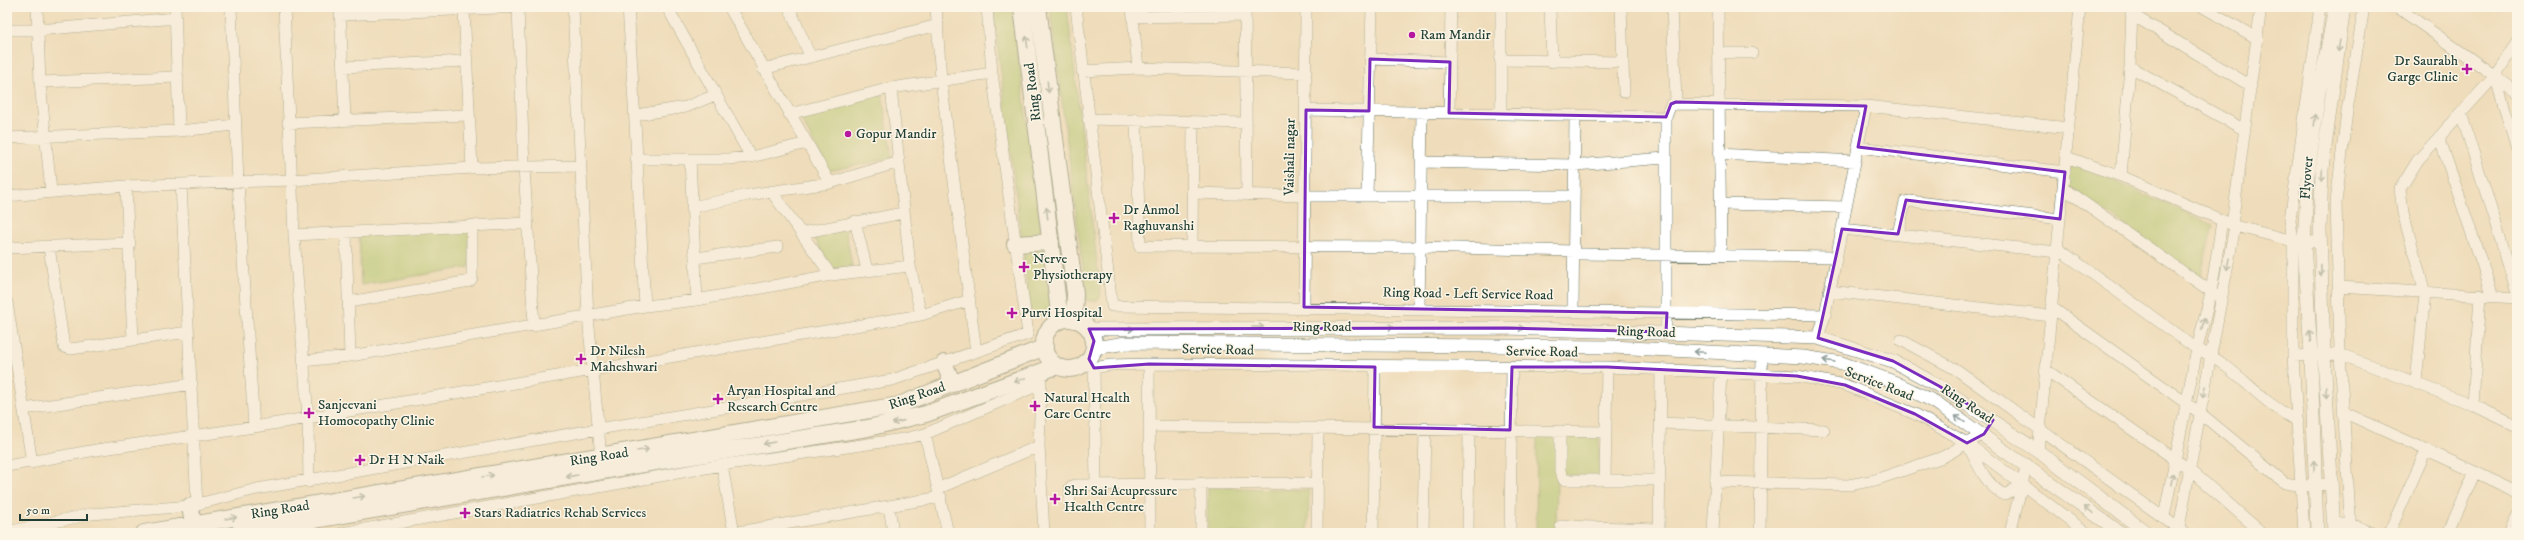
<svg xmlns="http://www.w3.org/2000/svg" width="2524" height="540" viewBox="0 0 2524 540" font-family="'IM FELL DW Pica',serif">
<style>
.green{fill:#acc76d;stroke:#668250}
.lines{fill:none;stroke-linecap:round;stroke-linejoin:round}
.minor-casing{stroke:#687563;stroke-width:12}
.major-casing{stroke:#687563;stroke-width:14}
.highway-casing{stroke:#687563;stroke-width:18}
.minor{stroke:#fff;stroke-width:11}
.major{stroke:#fff;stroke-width:13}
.highway{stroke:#fff;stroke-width:16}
.oneway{stroke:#8f9e9a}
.marked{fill:none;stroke:#7b2cbf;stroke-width:3;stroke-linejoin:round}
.poi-dot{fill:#b5179e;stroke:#fcf5e5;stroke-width:1.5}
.labels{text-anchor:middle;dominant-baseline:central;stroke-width:3;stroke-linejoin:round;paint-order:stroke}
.poi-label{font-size:14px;fill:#1f3d34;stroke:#fcf5e5;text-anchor:start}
.street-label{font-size:14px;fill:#1f3d34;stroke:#fcf5e5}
</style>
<rect width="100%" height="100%" fill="#fcf5e5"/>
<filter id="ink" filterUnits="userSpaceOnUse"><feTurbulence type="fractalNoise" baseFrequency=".025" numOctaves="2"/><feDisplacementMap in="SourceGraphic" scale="8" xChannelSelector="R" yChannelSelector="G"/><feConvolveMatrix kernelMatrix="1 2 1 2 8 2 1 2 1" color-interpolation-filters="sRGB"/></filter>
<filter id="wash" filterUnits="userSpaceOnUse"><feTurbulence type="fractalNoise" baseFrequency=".012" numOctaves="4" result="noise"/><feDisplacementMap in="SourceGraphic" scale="16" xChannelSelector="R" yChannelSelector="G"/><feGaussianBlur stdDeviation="0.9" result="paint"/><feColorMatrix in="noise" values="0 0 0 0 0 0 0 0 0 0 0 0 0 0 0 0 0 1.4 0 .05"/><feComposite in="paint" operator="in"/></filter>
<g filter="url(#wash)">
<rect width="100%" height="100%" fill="#efdcba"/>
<path class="green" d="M993,7h19l39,299 -11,11h-9z
M1050,7h17l34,289 -5,5h-9z
M882,93l10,65 -63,13 -32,-59z
M2071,162l142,63 -13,53 -135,-94z
M845,226l7,40 -20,3 -21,-37z
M468,227l2,40 -109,18 -2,-53z
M1537,437h62v39l-42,-1 -1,58h-20z
M1208,487l101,3 -1,43h-101z"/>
</g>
<g filter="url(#ink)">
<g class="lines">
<g class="minor-casing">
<path id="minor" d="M37,7l3,75 11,109
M175,7l4,124
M231,7l7,176 16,244
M284,7l10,228 14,183 1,64
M340,7l5,113
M518,7l6,161 10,158
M573,7l15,309 13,141
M628,7c7,100 11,199 17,299
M667,7l84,150
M729,7l101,176
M789,7l21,49
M936,7l5,73 35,272
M1076,7l36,299 713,9
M1132,7l6,61
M1245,7l2,188
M1550,7l2,55
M1621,7l3,85
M1672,7l4,95
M1718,7l3,247
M2203,7l55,32
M2320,7l-30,213 3,21 27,1
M2397,7l98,69
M464,10l8,158
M2131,14l120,72
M340,15l178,-8
M1133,17l112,-2
M7,30h31l138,-12
M1719,53h33
M1370,59l80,3
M1500,60l123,2
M343,67l123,-6
M2130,67l113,62
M763,69l175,-44
M1082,71l56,-3 168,5
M40,82l138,-5
M891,88l19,178 11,49
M2517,92l-22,-16 22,73
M1306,110l360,7
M1449,113l2,-106
M2461,113l55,176
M789,114l102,-26 101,-15
M1501,114v-107
M636,115l50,-8 29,-12
M1088,119l158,4
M1136,119l4,127 280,1 154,4
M288,123l180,-8
M2439,137l54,159
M7,138l172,-7 56,-6
M1858,147l207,25
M1719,154l136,7
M2066,157l55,19 114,50 58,15v115l11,177
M636,159h93l22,-2 56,-14
M690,160l7,140
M1421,162l154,3 90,-7
M2121,176l9,-109 2,-60
M181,185l16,320
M126,186l7,154
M2063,188l153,107
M771,191l30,42
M1192,193l112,3h270
M7,196l119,-10 166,-6 180,-12 108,-2
M1367,196l5,-189
M1721,204l125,3
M692,207l56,-12 82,-12 69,-21
M855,221l12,49
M2232,225l29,-218
M1842,229l215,23
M346,233l4,123
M1898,234l7,-32 5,-1 150,18
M294,235l234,-12
M49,247l15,100 7,2 117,-17
M1192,247l1,-124
M7,248l123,-5
M2057,248l140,101c38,16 63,54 101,72
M1580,254l256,3
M695,258l83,-11
M831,275l-30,-42 102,-20
M2339,287l178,11
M1829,291l222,25
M7,302l25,161
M349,302l121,-21 2,-3v-53
M1304,307l2,-300
M2051,307l149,106 85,70 18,3 27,-2
M1419,309l3,-197
M1573,310l2,-195
M1666,332v-215l5,-13 195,2 203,22
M1818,338l7,-23 41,-209
M1901,340l56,30 228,163
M2293,356l47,-2 133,51 44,21
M1089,359l5,9 17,-3 38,-1 458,3 190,9 48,9 70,29 52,29 17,-9
M303,361l47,-5 295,-50 52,-6 134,-25 79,-9
M1149,364l1,169
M1094,368l2,116
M2046,370l143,99 73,64
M2416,382l9,-89 -22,-80 -3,-24 18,-29 77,-84 22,-34
M1041,384l-2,62 5,87
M2473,405l7,-110
M24,409l168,-25
M2343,412l132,60 -27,61
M1661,423l163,7
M1149,426l457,6
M1560,431v40l4,9h96
M925,434l23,99
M1968,445c9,18 18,41 37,50l17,-11
M2038,451l42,-444
M722,465l12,68
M7,466l89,-16 158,-23 667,-112 49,-15
M2475,472l42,20
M1605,480l2,-113
M1715,482l134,3 26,-5 68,-23 24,-14 120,90
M1201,483v50
M939,488l100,-42
M889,506l4,27
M1070,508v-20l5,-3 243,-2
M2164,517l33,-168 14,-57 11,-71
M2333,522l18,2 22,9
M1561,526l98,3
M2179,527l56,-301
M7,532l84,-18 99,-8 67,-17 341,-60 294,-49 136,-46 -36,-261 -5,-66
M342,533l380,-68 181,-26 22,-5 116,-50 -1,-12
M732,533l209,-36
M1317,533l1,-104
M1373,533l2,-166
M1423,533l2,-105
M1468,533l1,-104
M1510,533l2,-166
M1659,533l2,-163
M1713,533l8,-160
M1760,533l2,-178
M2010,533l17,-69
M2351,533l-11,-179 -4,-152 11,-91 17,-104
M2389,533l37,-83
M2509,533l8,-17"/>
</g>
<g class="major-casing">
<path id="major" d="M1089,329l418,-1 311,10 75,23 46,25 99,65 109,82
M1094,348l32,-5 486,4 191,10 39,6 52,19 41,20 186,131
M2317,533l-6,-178 -7,-113 4,-67 11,-83 16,-85
M2334,533l-10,-180 -4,-124 2,-60 22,-162"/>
</g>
<g class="highway-casing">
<path id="highway" d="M1022,7l38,314
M1038,7l37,286 -1,27
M1015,244l36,-2
M1044 344a25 25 0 1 1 50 0a25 25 0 1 1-50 0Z
M944,363l9,21
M190,506l3,19
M144,533l755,-128 146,-58
M238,533l423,-72 207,-33 58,-14 131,-48"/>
</g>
<use href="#minor" class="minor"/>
<use href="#major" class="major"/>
<use href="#highway" class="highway"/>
</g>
<defs><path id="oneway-shaft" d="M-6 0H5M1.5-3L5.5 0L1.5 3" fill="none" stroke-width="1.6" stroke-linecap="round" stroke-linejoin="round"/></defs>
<g class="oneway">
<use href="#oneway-shaft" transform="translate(1027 42) rotate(-97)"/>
<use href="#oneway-shaft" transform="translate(2339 46) rotate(98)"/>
<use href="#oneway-shaft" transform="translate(1048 87) rotate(83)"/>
<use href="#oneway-shaft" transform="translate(2315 120) rotate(-82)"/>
<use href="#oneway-shaft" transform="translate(2322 175) rotate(93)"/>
<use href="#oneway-shaft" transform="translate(1047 213) rotate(-97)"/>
<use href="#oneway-shaft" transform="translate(2228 264) rotate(100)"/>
<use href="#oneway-shaft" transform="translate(2321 270) rotate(89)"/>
<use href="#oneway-shaft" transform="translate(2203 324) rotate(-76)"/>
<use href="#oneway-shaft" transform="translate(1258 327) rotate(-1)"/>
<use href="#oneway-shaft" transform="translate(1388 327)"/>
<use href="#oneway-shaft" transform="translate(1518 328) rotate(2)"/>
<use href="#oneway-shaft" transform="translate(1128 329) rotate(-1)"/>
<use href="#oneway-shaft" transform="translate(2310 336) rotate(-94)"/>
<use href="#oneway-shaft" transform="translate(1700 352) rotate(-177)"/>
<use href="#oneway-shaft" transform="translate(1829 361) rotate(-171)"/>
<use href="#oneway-shaft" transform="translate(1020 380) rotate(158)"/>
<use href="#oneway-shaft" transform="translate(2204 392) rotate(101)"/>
<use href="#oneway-shaft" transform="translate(2326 392) rotate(86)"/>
<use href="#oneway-shaft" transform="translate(1960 419) rotate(-146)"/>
<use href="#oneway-shaft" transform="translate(898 422) rotate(167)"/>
<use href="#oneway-shaft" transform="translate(769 443) rotate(170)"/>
<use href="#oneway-shaft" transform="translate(643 450) rotate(-9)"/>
<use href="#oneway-shaft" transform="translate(2314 466) rotate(-92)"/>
<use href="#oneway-shaft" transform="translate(488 476) rotate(-9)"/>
<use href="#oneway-shaft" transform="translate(572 476) rotate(170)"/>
<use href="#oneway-shaft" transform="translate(2172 479) rotate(-79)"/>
<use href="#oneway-shaft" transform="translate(359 497) rotate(-9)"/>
<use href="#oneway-shaft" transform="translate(2089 510) rotate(-144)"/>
<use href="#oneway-shaft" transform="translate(231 518) rotate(-9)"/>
</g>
</g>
<path d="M0 0H2524V540H0ZM1370,59l80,3 -1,51 217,4 5,-13 5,-2 190,4 -8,41 207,25 -5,47 -154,-19 -8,34 -56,-5 -24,109 75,23 46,25 54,34 -9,14 -17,9 -52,-29 -70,-29 -48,-9 -190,-9h-95l-2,63 -136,-3 1,-60 -226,-3 -55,4 -5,-9 5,-18 -5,-12 418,-1 159,4 1,-19 -363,-6 2,-197 63,1z" fill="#efdcba" fill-opacity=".55" fill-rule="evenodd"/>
<path class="marked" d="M1370,59l80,3 -1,51 217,4 5,-13 5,-2 190,4 -8,41 207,25 -5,47 -154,-19 -8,34 -56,-5 -24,109 75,23 46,25 54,34 -9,14 -17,9 -52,-29 -70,-29 -48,-9 -190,-9h-95l-2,63 -136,-3 1,-60 -226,-3 -55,4 -5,-9 5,-18 -5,-12 418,-1 159,4 1,-19 -363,-6 2,-197 63,1z"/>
<g class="poi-dot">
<circle cx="1412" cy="35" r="4"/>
<path d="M2465 63h4v4h4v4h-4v4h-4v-4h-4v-4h4z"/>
<circle cx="848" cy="134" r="4"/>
<path d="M1112 212h4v4h4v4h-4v4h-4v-4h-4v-4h4z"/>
<path d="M1022 261h4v4h4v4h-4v4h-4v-4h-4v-4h4z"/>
<path d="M1010 307h4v4h4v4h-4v4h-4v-4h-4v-4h4z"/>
<path d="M579 353h4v4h4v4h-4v4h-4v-4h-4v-4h4z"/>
<path d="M716 393h4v4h4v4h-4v4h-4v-4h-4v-4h4z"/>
<path d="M1033 400h4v4h4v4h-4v4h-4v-4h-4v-4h4z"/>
<path d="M307 407h4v4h4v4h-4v4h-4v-4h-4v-4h4z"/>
<path d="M358 454h4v4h4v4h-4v4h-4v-4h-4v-4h4z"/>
<path d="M1053 493h4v4h4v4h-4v4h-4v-4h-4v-4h4z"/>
<path d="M463 507h4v4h4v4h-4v4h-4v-4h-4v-4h4z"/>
</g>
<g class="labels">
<g class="poi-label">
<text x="1420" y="35">Ram Mandir</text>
<text x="2458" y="61" text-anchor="end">Dr Saurabh<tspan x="2458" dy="16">Garge Clinic</tspan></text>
<text x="856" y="134">Gopur Mandir</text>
<text x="1123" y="210">Dr Anmol<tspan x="1123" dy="16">Raghuvanshi</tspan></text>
<text x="1033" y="259">Nerve<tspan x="1033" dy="16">Physiotherapy</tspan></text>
<text x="1021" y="313">Purvi Hospital</text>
<text x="590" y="351">Dr Nilesh<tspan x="590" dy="16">Maheshwari</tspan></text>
<text x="727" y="391">Aryan Hospital and<tspan x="727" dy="16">Research Centre</tspan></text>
<text x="1044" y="398">Natural Health<tspan x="1044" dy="16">Care Centre</tspan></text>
<text x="318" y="405">Sanjeevani<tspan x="318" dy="16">Homoeopathy Clinic</tspan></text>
<text x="369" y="460">Dr H N Naik</text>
<text x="1064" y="491">Shri Sai Acupressure<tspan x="1064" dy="16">Health Centre</tspan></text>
<text x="474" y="513">Stars Radiatrics Rehab Services</text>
</g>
<g class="street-label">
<text transform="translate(1033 92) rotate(-97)">Ring Road</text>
<text transform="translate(1290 157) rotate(-89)">Vaishali nagar</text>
<text transform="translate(2307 178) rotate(-86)">Flyover</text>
<text transform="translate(1468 294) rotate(1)">Ring Road - Left Service Road</text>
<text x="1322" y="327">Ring Road</text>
<text transform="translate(1646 332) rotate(2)">Ring Road</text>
<text transform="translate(1218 350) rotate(1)">Service Road</text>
<text transform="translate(1542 352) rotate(1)">Service Road</text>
<text transform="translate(1879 384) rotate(21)">Service Road</text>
<text transform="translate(917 396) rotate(-19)">Ring Road</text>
<text transform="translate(1967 404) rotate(33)">Ring Road</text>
<text transform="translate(599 457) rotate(-9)">Ring Road</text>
<text transform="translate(280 510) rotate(-9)">Ring Road</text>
</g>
</g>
<rect width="2524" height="540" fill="none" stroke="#fcf5e5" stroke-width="24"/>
<path d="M20 514v6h67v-6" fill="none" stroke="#1f3d34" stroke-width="2"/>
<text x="26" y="514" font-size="12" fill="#1f3d34" stroke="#fcf5e5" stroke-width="3" paint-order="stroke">50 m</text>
</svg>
